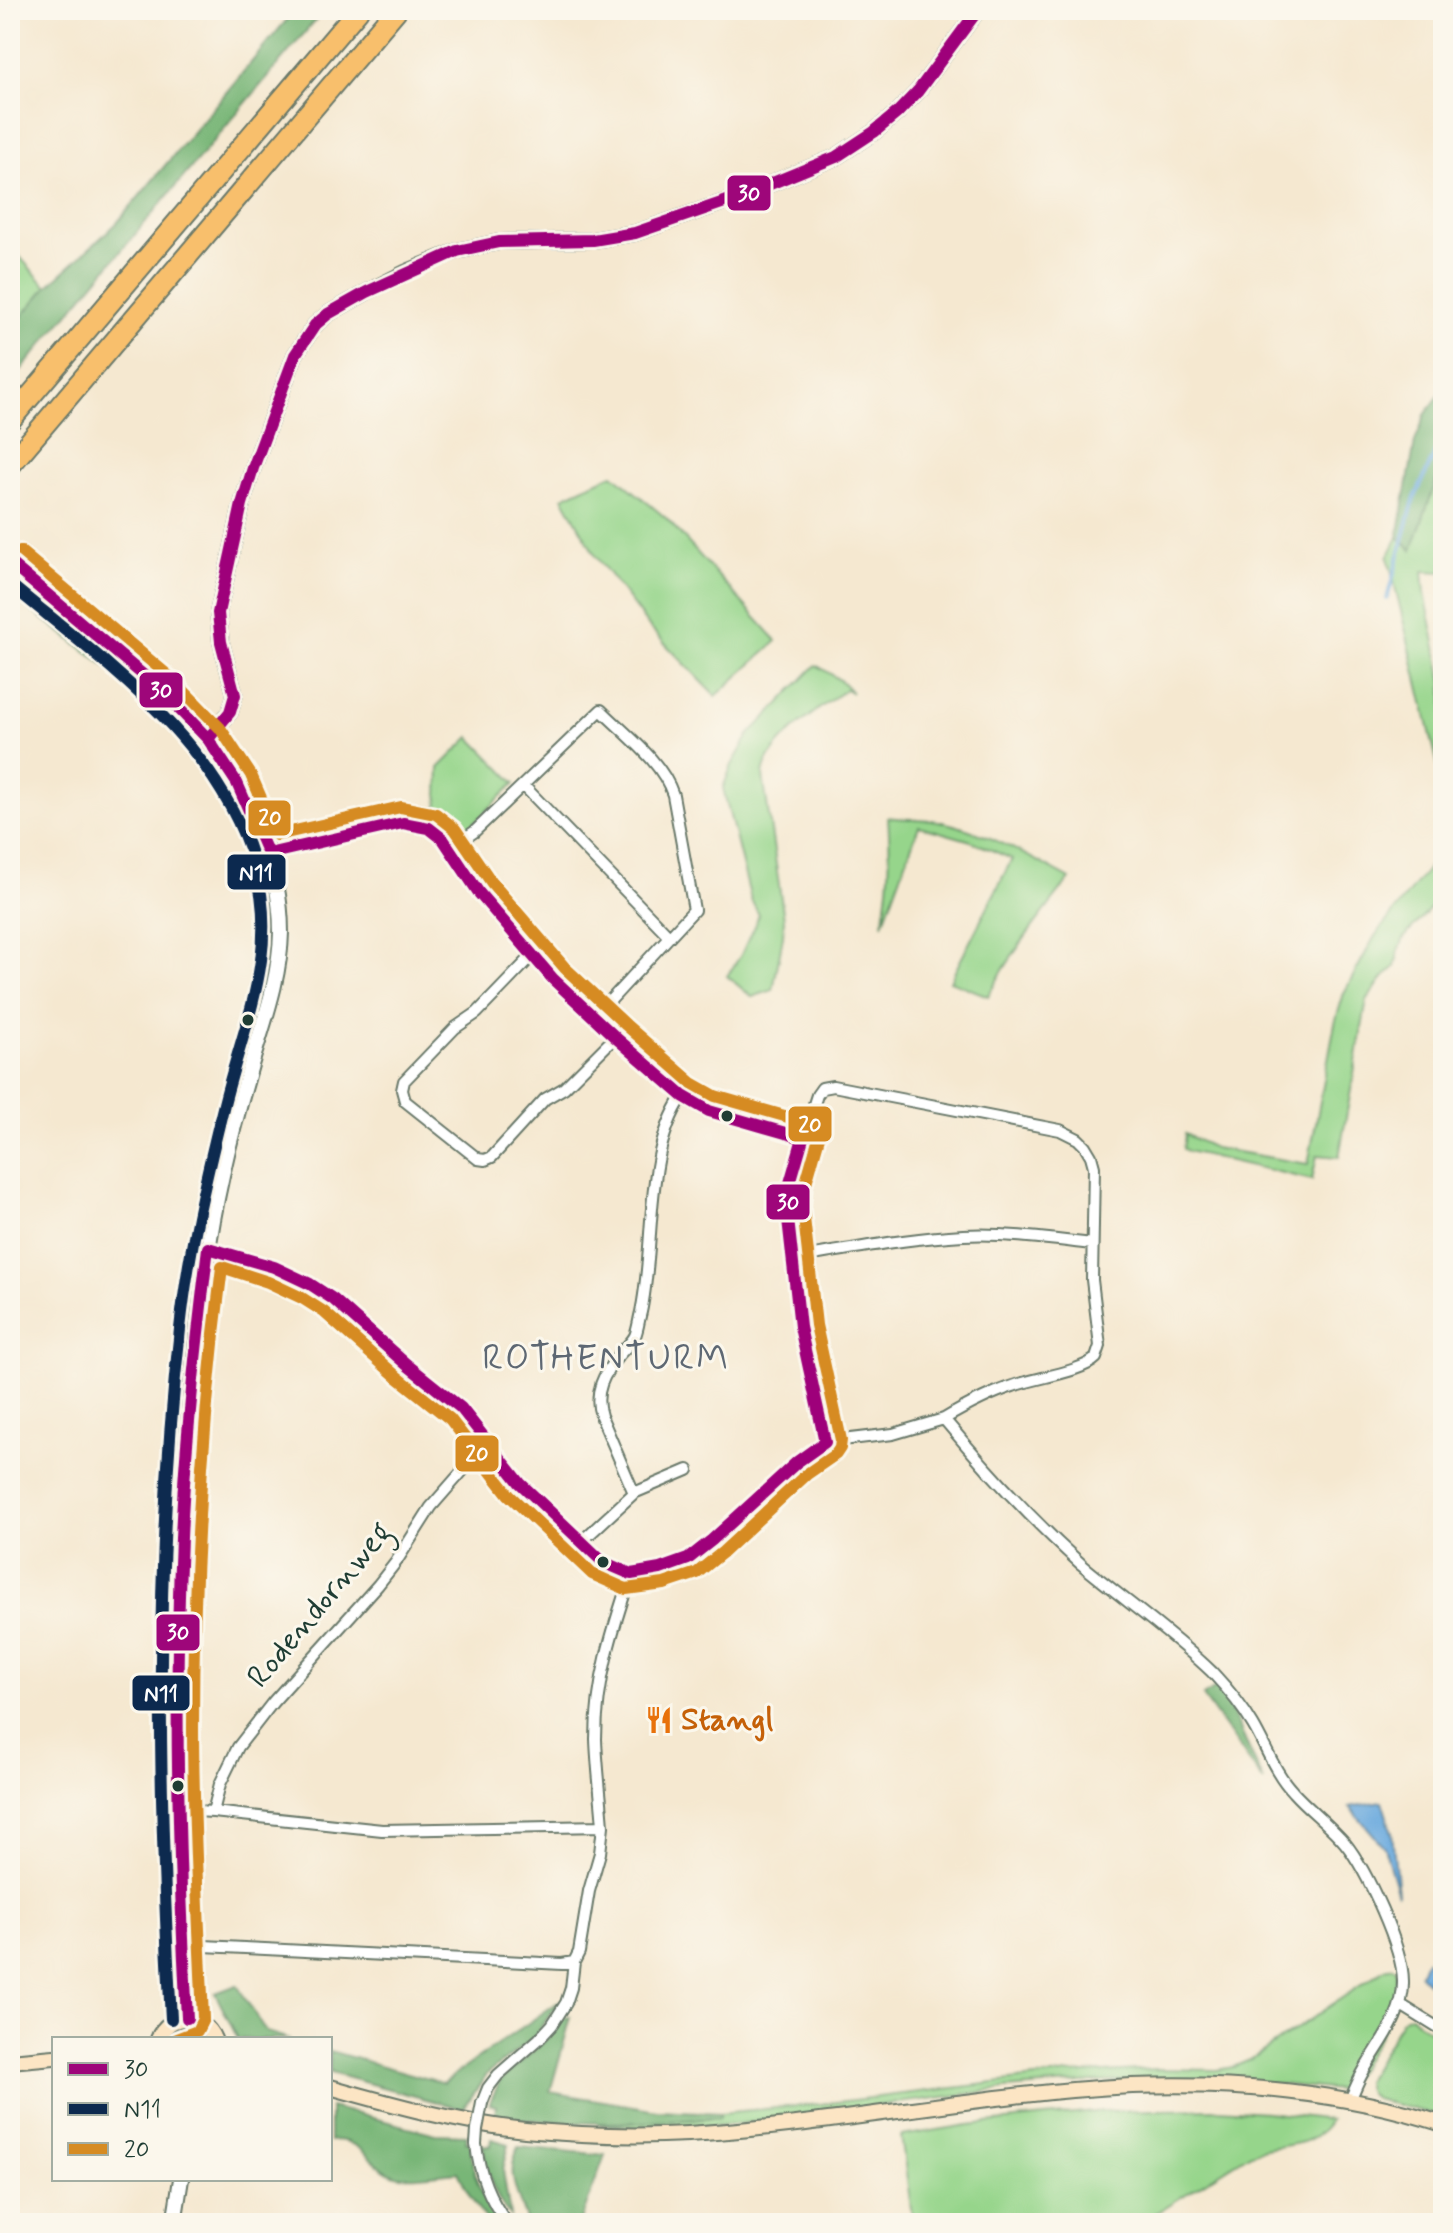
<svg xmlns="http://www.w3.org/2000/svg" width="1453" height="2233" viewBox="0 0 1453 2233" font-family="Mynerve,sans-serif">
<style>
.green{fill:#96d58b;stroke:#5a8960;stroke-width:2}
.forest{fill:#78b677;stroke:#4c7a56;stroke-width:2}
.water{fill:#6caade;stroke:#467489;stroke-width:2}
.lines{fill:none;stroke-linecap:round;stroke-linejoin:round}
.stream{stroke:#6caade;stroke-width:4}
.minor-casing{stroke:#6a796b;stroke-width:14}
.tertiary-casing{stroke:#6a796b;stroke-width:18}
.secondary-casing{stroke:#6a796b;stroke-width:18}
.motorway-casing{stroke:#6a796b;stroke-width:24}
.minor{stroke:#fff;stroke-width:10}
.tertiary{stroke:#fff;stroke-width:14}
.secondary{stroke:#fce5c4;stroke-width:14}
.motorway{stroke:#f8bf6c;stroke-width:20}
.minor-bridge-casing{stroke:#6a796b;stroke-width:14;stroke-linecap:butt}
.minor-bridge{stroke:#fff;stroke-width:10}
.bus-1-casing{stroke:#fbf7ec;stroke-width:18}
.bus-2-casing{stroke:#fbf7ec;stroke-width:18}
.bus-3-casing{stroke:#fbf7ec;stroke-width:18}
.bus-1{stroke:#9e067a;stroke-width:12}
.bus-2{stroke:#0c294f;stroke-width:12}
.bus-3{stroke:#d68b22;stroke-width:12}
.bus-dot{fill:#1f3d34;stroke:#fbf7ec;stroke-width:3}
.labels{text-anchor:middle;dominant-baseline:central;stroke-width:6;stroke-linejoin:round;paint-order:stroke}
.street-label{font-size:32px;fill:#1f3d34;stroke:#fbf7ec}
.food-label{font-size:32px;font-weight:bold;fill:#c56008;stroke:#fbf7ec;text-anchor:start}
.quarter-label{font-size:36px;letter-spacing:2px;fill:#5e6873;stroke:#fbf7ec}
.line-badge{stroke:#fbf7ec;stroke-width:3}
.badge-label{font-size:22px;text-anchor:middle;font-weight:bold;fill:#fff}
</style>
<rect width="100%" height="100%" fill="#fbf7ec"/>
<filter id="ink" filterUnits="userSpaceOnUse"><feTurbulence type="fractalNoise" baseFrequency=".0125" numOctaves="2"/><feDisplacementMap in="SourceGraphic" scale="16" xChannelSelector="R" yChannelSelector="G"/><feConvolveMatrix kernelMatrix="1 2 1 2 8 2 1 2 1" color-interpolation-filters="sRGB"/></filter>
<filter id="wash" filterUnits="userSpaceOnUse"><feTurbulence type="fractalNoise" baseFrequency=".006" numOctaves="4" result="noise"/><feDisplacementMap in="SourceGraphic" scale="32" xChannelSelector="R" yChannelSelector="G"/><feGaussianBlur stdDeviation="1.8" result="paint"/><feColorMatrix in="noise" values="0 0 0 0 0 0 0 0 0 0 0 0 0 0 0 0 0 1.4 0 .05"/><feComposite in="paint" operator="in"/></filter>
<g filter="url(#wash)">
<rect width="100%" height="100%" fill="#f5e8d0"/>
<path class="green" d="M10,246l37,41 -37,43z
M1443,461v111l-20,-1 2,22 18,89v104l-55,-229 10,-20 14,12z
M613,474l53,44 111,123 -61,55 -66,-68 -55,-73 -32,-58z
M816,665c13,8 27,15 36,28l-6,-4c-24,18 -81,55 -83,87l21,143 -1,17 -10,54 -21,7 -25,-21 14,-21 18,-40 -8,-15 -28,-112 8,-21 18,-32z
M470,737l45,46 -45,44 -17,8 -16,-13 2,-54z
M888,817c16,3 33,1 50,4 47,10 91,35 132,58 -29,37 -59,74 -82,117l-38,-15 62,-122 -41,-18 -52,-15 -36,98c7,-40 8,-66 5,-107z
M1443,846v48l-39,44 -6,15 -3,14 -12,11 -16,22 -28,157 -22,-2 -5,25 -129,-30 2,-16 29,14 94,16 27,-141 9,-30 31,-57 51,-65z
M1392,1967l4,2c0,9 1,18 -1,27 -3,22 -38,82 -56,94l-112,-11 -133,3 -89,7 -267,35 -64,5 -77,-4 122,-7 1,-5 100,-9 248,-30 89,-5 60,1 16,-3 17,-7 135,-91z
M1411,2015l9,9 23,14v79l-68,-18 -7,-6 -3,-11 38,-64z
M181,2024l16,2 12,13h-44l7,-10z
M1218,2109l49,3 63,8c-19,32 -48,21 -79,33l-111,70h-227l-12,-87 67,-11 136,-14z"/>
<path class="forest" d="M295,10h29l-314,373v-53l37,-43 70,-64z
M1443,390v71l-31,89 -14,-13 17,-95 10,-27z
M10,582l163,135 -163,-123z
M1220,1685l44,97 -61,-86z
M237,1985l29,47 24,7h-52l-23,-46z
M561,2000l-28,38 -46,36 -24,35 -133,-36v-22l113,32z
M571,2017l-21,75 107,18 63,3v5c-77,5 -149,9 -225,-2l1,-10 -7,-2 11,-23 50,-45 14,-18z
M330,2107l106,27 31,1 -1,7 5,1c-1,30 12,55 27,80h-10l-18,-27 -12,-24c-17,1 -41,6 -57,4 -29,-4 -39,-41 -71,-35z
M491,2139l18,5 -6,26 7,46c-17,-21 -24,-44 -27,-71l7,1z
M519,2147l86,8 -25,68h-53c-8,-27 -23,-49 -8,-76z"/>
<path class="water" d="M1382,1801l10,32 6,61 -14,-47 -34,-40z
M1426,1960l17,15v23l-23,-23z"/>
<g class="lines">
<path class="stream" d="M1387,599l27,-99 29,-65"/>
</g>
</g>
<g filter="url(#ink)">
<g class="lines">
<g class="minor-casing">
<path id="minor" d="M10,563l151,127 47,49
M523,785l146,151
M450,848l24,-16 127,-122c25,25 61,51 72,85l21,115 -100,108
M268,854l135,-31 26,5 14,11 36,54 74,86 62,58 68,59 26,15 94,27c-8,24 -17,47 -16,72l13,117 13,67 12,48
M532,956l-55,57 -22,15 -51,53 -2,9 3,11 73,58 7,1 7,-3 53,-58 19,-11 51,-51
M803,1138l14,-43 5,-7 11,-2 227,44 18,9 7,7 6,10 3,11 -2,113 8,66 -4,12c-14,14 -62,20 -83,28 -25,8 -47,20 -69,33
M208,1248l23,5 43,14 36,17 23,15 22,18 51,47 55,44 59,75 83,79 28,12 29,-5 28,-10 24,-19 85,-78 28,-20 68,-8 51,-15c43,52 87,100 137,145 43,36 91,69 131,108 15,16 30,34 41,53 13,22 22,48 40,67 16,18 36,32 52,51 21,26 58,105 58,138 1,36 -25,63 -41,93 -5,9 -8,18 -13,28
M793,1258c56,-8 113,-20 170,-23 44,-2 86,4 129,9
M634,1493l54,-23
M581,1542l53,-49 -33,-77c-8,-23 3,-43 18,-61 5,-6 13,-13 16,-19 3,-7 4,-17 6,-24 15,-69 2,-157 42,-216
M179,1810l34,2 169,18 221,-4
M213,1812l7,-28 18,-37 35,-45 105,-117 18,-23 35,-55 56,-64
M183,1945l379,19 12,-2
M1401,2005l42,26
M482,2103l6,-15 10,-13 41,-36 13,-14 14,-22 5,-15 3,-26 5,-10 10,-61 11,-38 3,-27c-2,-29 -6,-58 -7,-87 0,-58 17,-111 35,-165
M476,2144c3,30 13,55 31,79"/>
</g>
<g class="tertiary-casing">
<path id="tertiary" d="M187,2018c-15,-253 -17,-509 20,-760 8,-60 23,-121 40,-179 13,-48 33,-96 34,-147 0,-69 -33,-138 -73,-193l22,-27 5,-17 -14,-53 -3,-29 24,-109 11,-36 42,-113 20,-30 13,-11 39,-22 38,-19 52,-22 42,-9 94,-2 42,-7 101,-35 100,-41 38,-25 23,-19 21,-22 60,-81
M174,2223l7,-44"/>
</g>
<g class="secondary-casing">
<path id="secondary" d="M158,2039c11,-28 45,-26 56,0
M10,2061l44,-4
M330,2087c64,18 129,36 195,43 53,5 109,7 163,4 149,-9 295,-41 444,-48 103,-4 213,6 311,38"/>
</g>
<g class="motorway-casing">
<path id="motorway" d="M10,420l348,-410
M10,465l386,-455"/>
</g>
<use href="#minor" class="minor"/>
<use href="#tertiary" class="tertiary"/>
<use href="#secondary" class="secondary"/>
<use href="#motorway" class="motorway"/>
<g class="minor-bridge-casing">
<path id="minor-bridge" d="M476,2144l1,-14 5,-27"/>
</g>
<use href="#minor-bridge" class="minor-bridge"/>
<g class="bus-1-casing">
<path id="bus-1" d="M10,563l151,127 47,49 29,44 31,71
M208,739l22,-27 5,-17 -14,-53 -3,-29 24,-109 11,-36 42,-113 20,-30 13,-11 39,-22 90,-41 42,-9 94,-2 42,-7 101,-35 100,-41 38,-25 23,-19 21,-22 60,-81
M268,854l135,-31 26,5 14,11 36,54 74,86 62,58 68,59 26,15 94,27 -13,45 -3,27 13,117 25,115
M208,1248l66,19 36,17 23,15 73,65 55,44 59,75 83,79 28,12 29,-5 28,-10 24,-19 85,-78 28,-20
M187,2018c-9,-160 -13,-320 -6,-480 4,-97 15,-194 27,-290"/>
</g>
<g class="bus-2-casing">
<path id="bus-2" d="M10,584c95,79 209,157 245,282 25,88 -12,158 -32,242 -18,73 -35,146 -43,221 -26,229 -22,460 -9,690"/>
</g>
<g class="bus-3-casing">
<path id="bus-3" d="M20,551l151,127 49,50 31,47 26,60 124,-28 35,7 19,15 37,54 73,85 61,57 66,58 23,13 94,27 7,6 3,8 -14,49 -2,23 13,116 25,115 -1,8 -4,6 -29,20 -84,78 -26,21 -33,11 -38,5 -34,-15 -83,-79 -59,-76 -54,-43 -72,-64 -22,-14 -34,-16 -46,-15c-20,153 -29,306 -29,460 0,98 6,195 10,292l-6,12 -21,8"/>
</g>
<use href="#bus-1" class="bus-1"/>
<use href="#bus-2" class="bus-2"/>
<use href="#bus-3" class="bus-3"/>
</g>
</g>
<defs>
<g id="restaurant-bare" transform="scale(2.16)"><path d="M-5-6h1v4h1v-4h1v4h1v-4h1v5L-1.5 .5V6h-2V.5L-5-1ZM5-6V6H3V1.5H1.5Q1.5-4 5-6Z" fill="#e8710a" stroke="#fbf7ec" stroke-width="2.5" paint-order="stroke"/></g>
</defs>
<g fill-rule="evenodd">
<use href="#restaurant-bare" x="659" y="1720"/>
</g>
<g class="bus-dot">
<circle cx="248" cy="1020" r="7"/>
<circle cx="727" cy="1116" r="7"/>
<circle cx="603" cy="1562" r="7"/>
<circle cx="178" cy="1786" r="7"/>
</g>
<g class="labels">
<g class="street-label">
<text transform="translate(320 1605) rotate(-50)">Rodendornweg</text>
</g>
<g class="food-label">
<text x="681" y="1720">Stangl</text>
</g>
<g class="quarter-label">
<text x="606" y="1359">ROTHENTURM</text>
</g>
</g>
<g class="line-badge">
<rect x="726" y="174" width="46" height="38" rx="8" fill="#9e067a"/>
<rect x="138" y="671" width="46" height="38" rx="8" fill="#9e067a"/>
<rect x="247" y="799" width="45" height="38" rx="8" fill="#d68b22"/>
<rect x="226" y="853" width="61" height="38" rx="8" fill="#0c294f"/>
<rect x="787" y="1105" width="46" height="38" rx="8" fill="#d68b22"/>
<rect x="765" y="1183" width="46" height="38" rx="8" fill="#9e067a"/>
<rect x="454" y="1434" width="46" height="39" rx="8" fill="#d68b22"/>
<rect x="155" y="1613" width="46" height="39" rx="8" fill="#9e067a"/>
<rect x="131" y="1674" width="60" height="38" rx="8" fill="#0c294f"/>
</g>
<g class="badge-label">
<text x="749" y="201">30</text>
<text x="161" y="698">30</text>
<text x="270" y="825">20</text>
<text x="256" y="880">N11</text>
<text x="810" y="1132">20</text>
<text x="788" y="1210">30</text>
<text x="477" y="1461">20</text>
<text x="178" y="1640">30</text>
<text x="161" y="1701">N11</text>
</g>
<rect width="1453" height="2233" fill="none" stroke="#fbf7ec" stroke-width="40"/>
<rect x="52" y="2037" width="280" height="144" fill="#fbf7ec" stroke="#a3ada2" stroke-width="2"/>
<rect x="68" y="2063" width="40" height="12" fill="#9e067a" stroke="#a3ada2" stroke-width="2"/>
<text x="124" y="2077" font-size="24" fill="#1f3d34">30</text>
<rect x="68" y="2103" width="40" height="12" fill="#0c294f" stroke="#a3ada2" stroke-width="2"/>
<text x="124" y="2117" font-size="24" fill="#1f3d34">N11</text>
<rect x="68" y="2143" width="40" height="12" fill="#d68b22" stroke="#a3ada2" stroke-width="2"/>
<text x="124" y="2157" font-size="24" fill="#1f3d34">20</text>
</svg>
